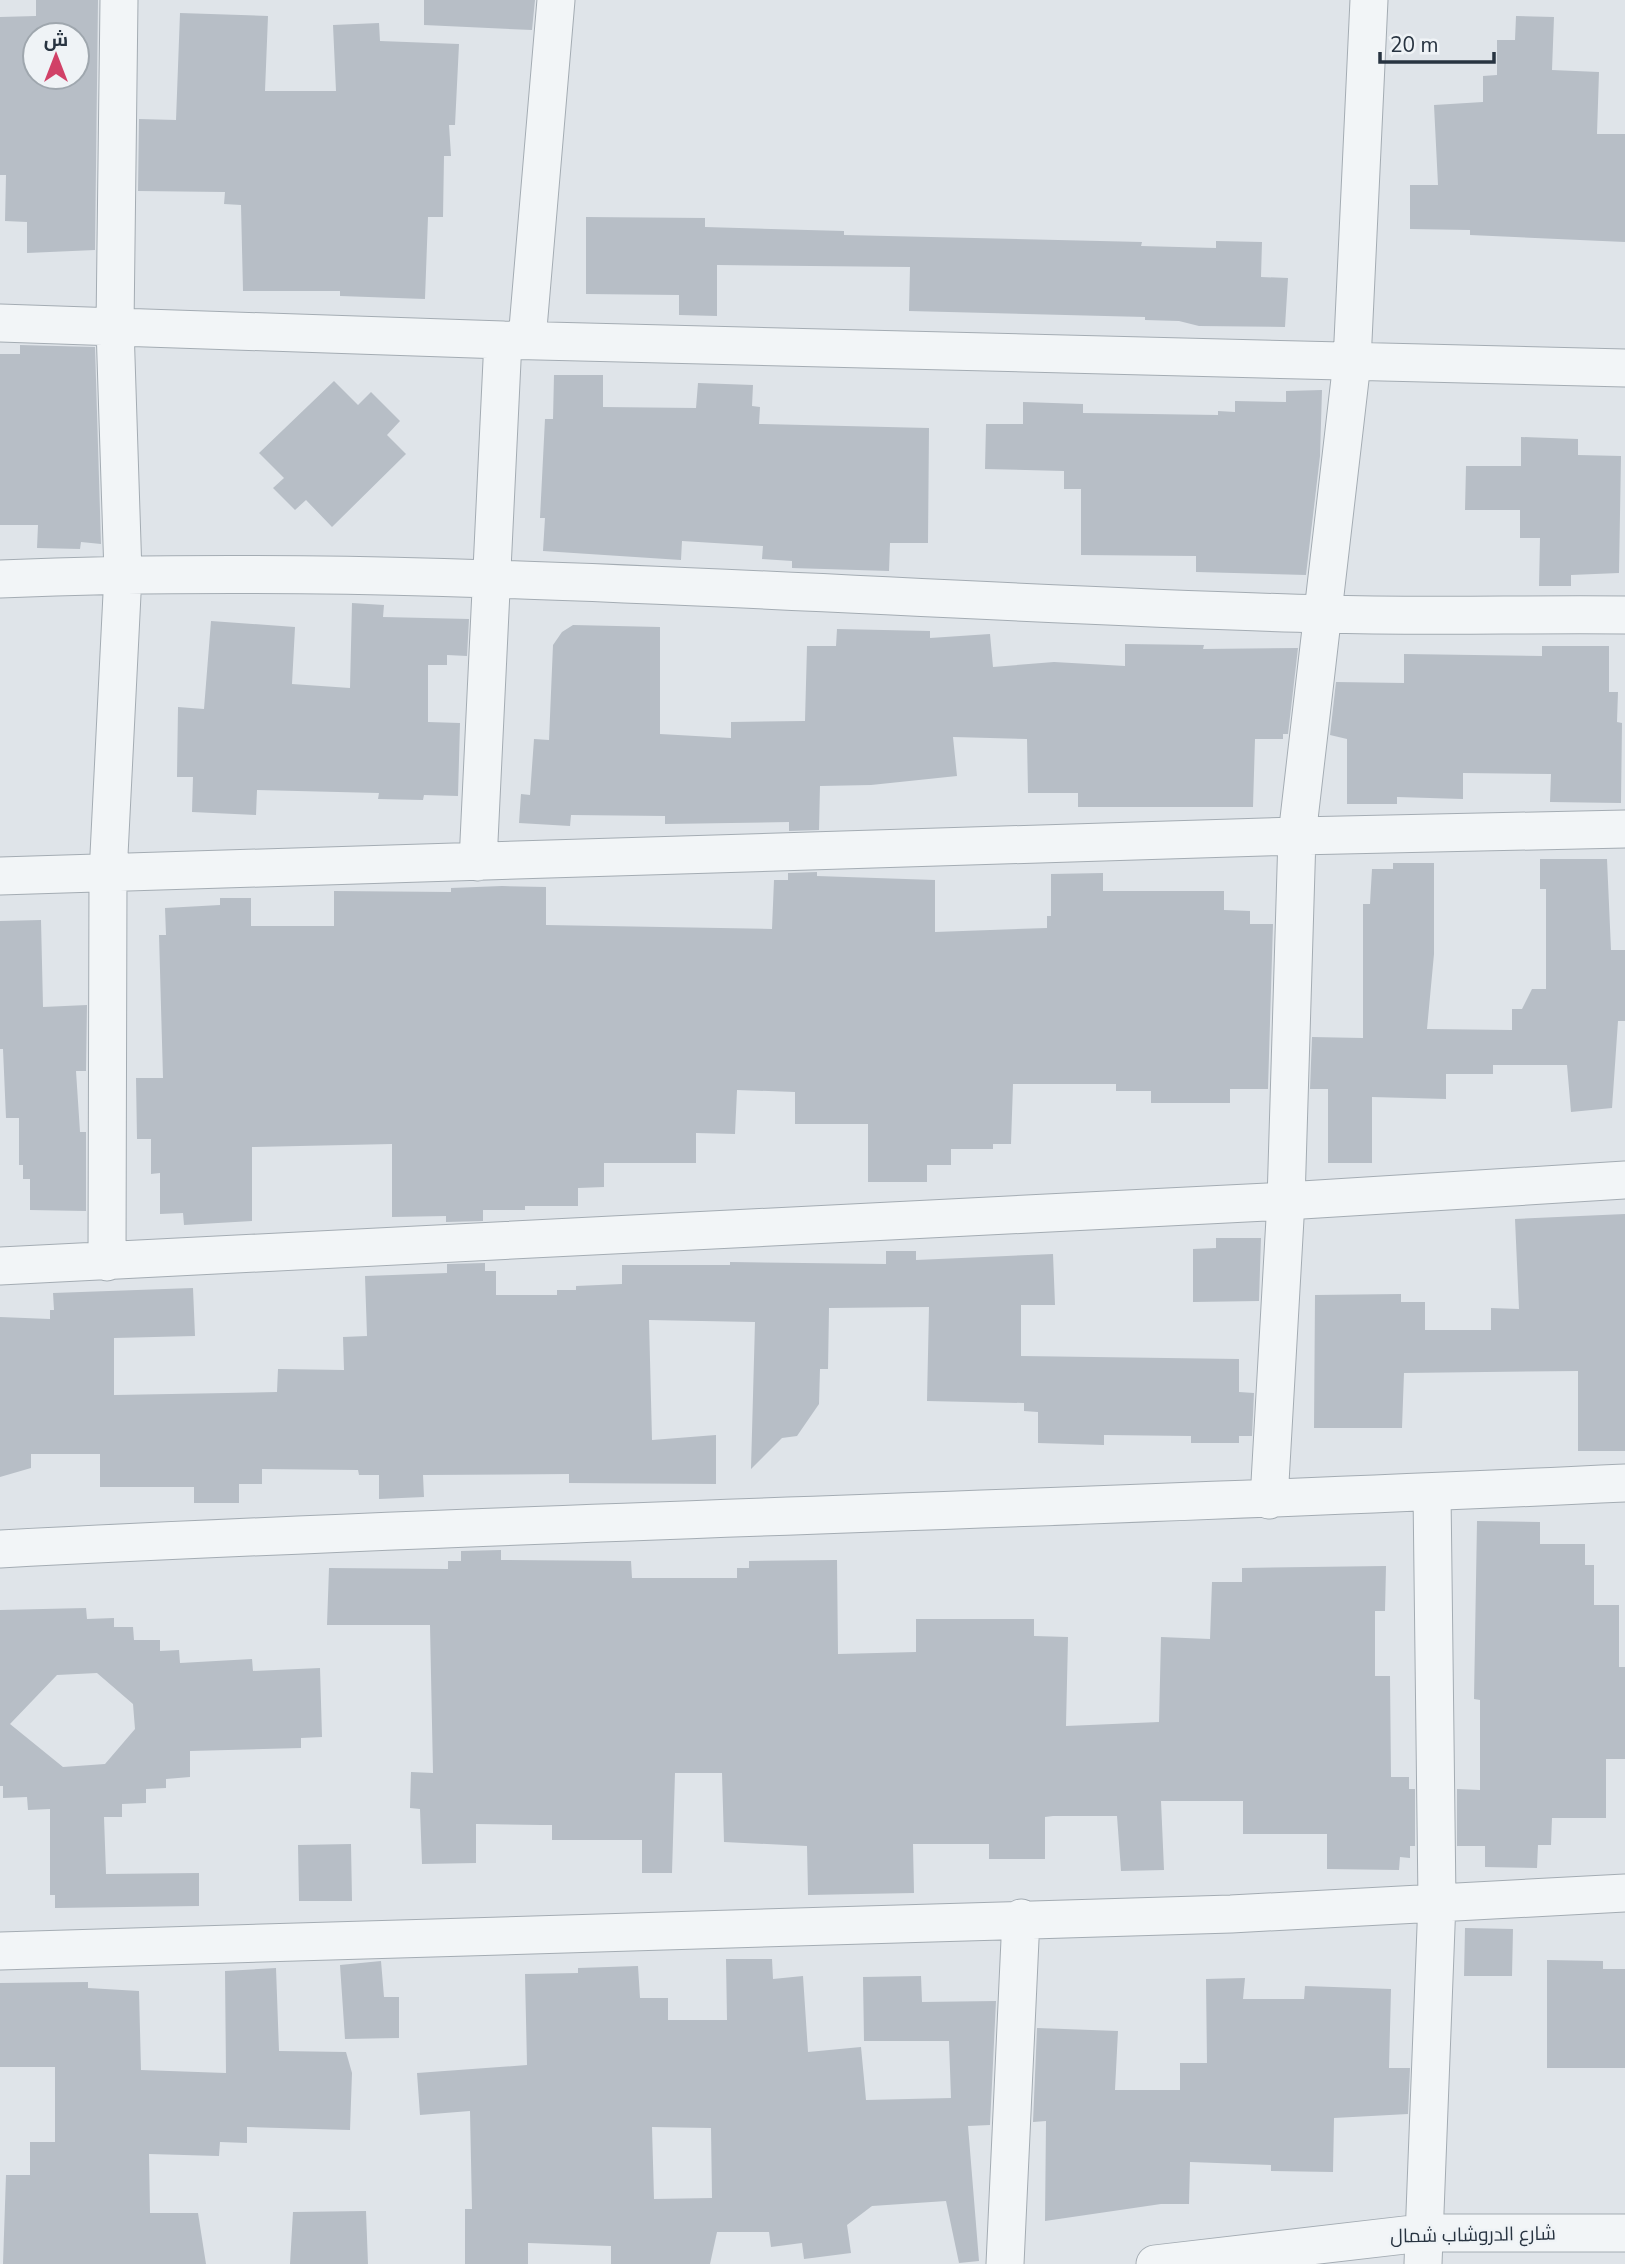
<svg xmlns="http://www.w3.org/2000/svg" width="1625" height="2264" viewBox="0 0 1625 2264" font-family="'Nunito Sans',Cairo,sans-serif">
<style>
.building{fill:#b7bec6;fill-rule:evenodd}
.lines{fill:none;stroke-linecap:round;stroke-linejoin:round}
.minor-casing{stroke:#a4acb3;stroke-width:39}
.minor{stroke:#f2f5f7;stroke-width:37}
.labels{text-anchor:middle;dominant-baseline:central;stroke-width:5;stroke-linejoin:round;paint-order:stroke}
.street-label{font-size:19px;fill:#283441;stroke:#eff3f6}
</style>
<rect width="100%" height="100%" fill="#dfe4e9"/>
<path class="building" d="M36,0h62l-3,250 -68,3v-31l-22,-1 1,-46h-6v-158l36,-1zM35,35h42v42h-42z
M424,0h111l-3,30 -108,-5z
M180,13l88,3 -3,75h71l-3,-66 46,-2 1,18 79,3 -4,81h-6l2,31h-7l-1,61h-15l-3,82 -85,-3v-5h-97l-2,-86 -17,-1 1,-12 -87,-1 1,-72 37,1z
M1516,16l38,1 -2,53 47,2 -2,62h28v108l-155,-7v-5l-60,-1v-44h28l-4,-80 49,-3v-26l14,-1v-35h18z
M586,217l119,1v9l139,4v4l298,7 -1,4 75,2v-7l46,1 -1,35 27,1 -3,49 -86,-1 -20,-5 -34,-1v-3l-236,-6 1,-44 -193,-2v51l-38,-1v-20l-93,-1z
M20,345l75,2 6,197 -20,-2 -1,7 -43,-1 1,-23h-38v-171h20z
M554,375h49v32l93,1 2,-25 55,2 -1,21 8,1 -1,17 170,4 -1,115h-38l-1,28 -97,-3v-7l-30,-2 1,-13 -81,-5 -1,19 -138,-9 2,-33h-5l5,-99h8z
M334,381l24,24 13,-13 29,29 -13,14 19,19 -74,73 -26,-27 -11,10 -22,-22 11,-10 -25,-25z
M1322,390l-2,66 -14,119 -110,-3v-16l-115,-1v-66h-17v-18l-79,-2 1,-45h37v-22l60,2v9l135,2v-4l17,1v-11l51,1v-11z
M1521,437l57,2v16l43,1 -2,117 -48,2v11h-32l1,-48h-20v-28h-55l1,-44h55z
M352,603l32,2 -1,12 86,2 -2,37 -20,-1v10h-19v57l32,1 -2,73 -34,-1 -1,5 -45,-1 1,-6 -122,-3 -1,25 -64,-3 1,-35h-16l1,-70 26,2 7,-88 84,6 -3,57 58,4z
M573,625l87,2v107l71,4v-16l74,-1 2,-75h29l1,-17 93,2v7l60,-4 3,33 61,-5 71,4v-22l79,1 -1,4 95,-1 -10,86h-5v5h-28l-2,68h-175v-14h-50l-1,-54 -74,-2 4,39 -86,9 -51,1 -1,44 -30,1v-9l-124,2v-8l-94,-1 -1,11 -51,-3 2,-29 9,1 4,-56 15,1 4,-95 9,-13z
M1542,646h67v46h9l-1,30 5,1 -1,80 -71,-1 1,-28 -88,-1v26l-66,-2v7h-50v-65l-17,-4 6,-53 68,1v-29l138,2z
M1540,859h67l4,91h14v71h-7l-6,87 -41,4 -4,-47h-74v9h-47v25l-74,-2v66h-44v-74h-18l2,-52 51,1v-134h7l2,-35h21v-6h41v91l-7,75 85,1v-21h10l10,-20h14v-100h-6z
M817,872v4l118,4v52l112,-4v-12h4v-42l52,-1v18h121v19l26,1v13h23l-5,165h-38v14h-79v-12h-35v-7h-103l-2,60h-18v5h-42v16h-24v17h-59v-58h-73v-32l-58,-2 -2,44 -39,-1v30h-92v24l-26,1v18h-53v4h-42v11l-37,1v-6l-54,1v-73l-140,3v74l-68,4 -1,-12 -23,1v-41l-9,1v-35h-14l-1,-61h27l-4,-143h7l-1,-27 55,-3v-7h31v28h83v-35l117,1v-4l51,-2 44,1v38l226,4 2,-49h14v-7z
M41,920l2,87 44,-2 -1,66h-10l4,61h6v79l-56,-1v-31h-7v-14h-4v-47h-13l-3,-69h-3v-128z
M1625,1214v237h-47v-80l-174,2 -2,55h-88l1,-133 86,-1v8h24v28h66v-22l28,1 -4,-90z
M1216,1238h45l-2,63 -66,1v-53l23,-1z
M886,1251h30v9l137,-6 2,51h-34v51l218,3v33l15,1 -2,43h-13v7h-48v-7l-87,-1v10l-66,-2v-31l-14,-1v-8l-97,-2 2,-94 -100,1 -1,61h-8l-1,35 -22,32 -15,2 -31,31 4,-147 -106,-2 3,120 64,-5v49l-147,-1v-9l-146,1 1,22 -45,2v-24h-20l-1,-5 -96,-1v15h-23v19h-45v-16h-94v-33h-69v14l-31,9v-160l50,2v-9h4l-1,-17 140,-5 2,48 -81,2v57l163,-3 1,-23 66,1 -1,-33 24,-1 -2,-60 82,-3v-9l38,-1v8h11v24h61v-5h19v-4l46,-2v-19h108v-3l156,2z
M1477,1521l63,1v22h45v21h9v40h25v62h6v92h-19v59h-54l-1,27h-13l-1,23 -52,-1v-21h-28v-57l23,1v-90l-6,-1z
M501,1550v10l130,1 1,17h105v-10h12v-7l88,-1 1,94 78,-2v-33h118v17l34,1 -2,89 93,-4 2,-85 49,2 2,-57h30v-14l144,-2 -1,45h-10v65h15l1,101h18v12h6v57h-5v12l-10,-1 -1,13 -72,-1v-35h-84v-33h-82l3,69 -43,1 -4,-55h-64l-8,1v42h-56v-15h-76l1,49 -106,2 -1,-49 -83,-4 -2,-69h-47l-3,100h-30v-33h-90v-15h-11l-65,-1v39l-54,1 -2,-55 -10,-1 1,-36 22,1 -3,-148h-103l2,-57 119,1v-8h13v-10z
M86,1608l1,11 27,-1v9h19l1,13h26v11l19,-1 1,13 72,-4 1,12 67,-3 2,69 -21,1v10l-111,3v26l-24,2v9l-20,1v14l-24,1v13h-18l2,57 93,-1v33l-144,2v-13h-5v-86l-22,1 -1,-13 -24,1v-12h-3v-176zM97,1673l36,31 2,25 -30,35 -42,3 -53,-43 47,-49z
M351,1844l1,57h-53l-1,-56z
M1465,1928l48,1 -1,47h-48z
M726,1959h46l1,20 30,-3 5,76 53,-5 5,53 85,-2 -2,-57h-85l-1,-64 58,-1 1,26 74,-1 -6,124 -22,1 11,135 -20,2 -13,-62 -74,5 -25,19 4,28 -47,6 -2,-16 -31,4 -2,-15h-52l-7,32h-99v-18l-83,-3v21h-63v-55h7l-2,-98 -50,4 -3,-42 110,-8 -2,-91 53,-1v-5l60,-2 2,32h28v22h59zM652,2127l59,1 1,70 -58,1z
M1547,1960l56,1v8h22v99h-78z
M381,1961l3,36h15v41l-54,1 -5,-74z
M276,1968l3,83 67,1 6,21 -2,57 -103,-3v16l-27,-1 -1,14 -70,-2 1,59h48l8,51h-203l3,-89h24v-33h25v-75h-55v-84l88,-1v6l51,3 2,79 85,3 -1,-102z
M1245,1978l-2,21h61l1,-13 86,3 -2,79h21l-2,46 -74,4 -1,54 -62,-1v-6l-81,-3 -1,42h-28l-116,17 1,-100 -13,1 4,-94 81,3 -3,59h65v-27h27l-1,-84z
M366,2211l2,53h-78l3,-52z"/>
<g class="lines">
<g class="minor-casing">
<path id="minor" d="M0,323l503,17 1122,28
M527,340l29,-340
M0,579c441,-18 882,23 1323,35 100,3 201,0 302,1
M478,862l25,-522
M0,876l1297,-40 328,-7
M107,1262l1,-387 15,-301 -8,-247 4,-327
M0,1266l1286,-65 339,-21
M1269,1500l17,-299 11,-365 55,-474 17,-362
M0,1549c541,-28 1083,-40 1625,-66
M0,1951l1231,-37 394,-21
M1005,2264l16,-346
M1155,2264l267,-31h203
M1423,2264l14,-363 -5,-409"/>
</g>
<use href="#minor" class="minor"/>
</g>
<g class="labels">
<g class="street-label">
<text transform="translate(1473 2235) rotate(-1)">شارع الدروشاب شمال</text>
</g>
</g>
<g transform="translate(56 56)"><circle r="33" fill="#eff3f6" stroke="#9fa7ae" stroke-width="2"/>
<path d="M0-5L12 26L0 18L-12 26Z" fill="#d14167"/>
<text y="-10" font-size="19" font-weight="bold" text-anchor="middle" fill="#283441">ش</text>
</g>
<path d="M1380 52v10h114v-10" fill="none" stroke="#283441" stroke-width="3.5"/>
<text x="1390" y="52" font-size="21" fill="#283441" stroke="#eff3f6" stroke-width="5" paint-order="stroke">20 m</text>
</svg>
